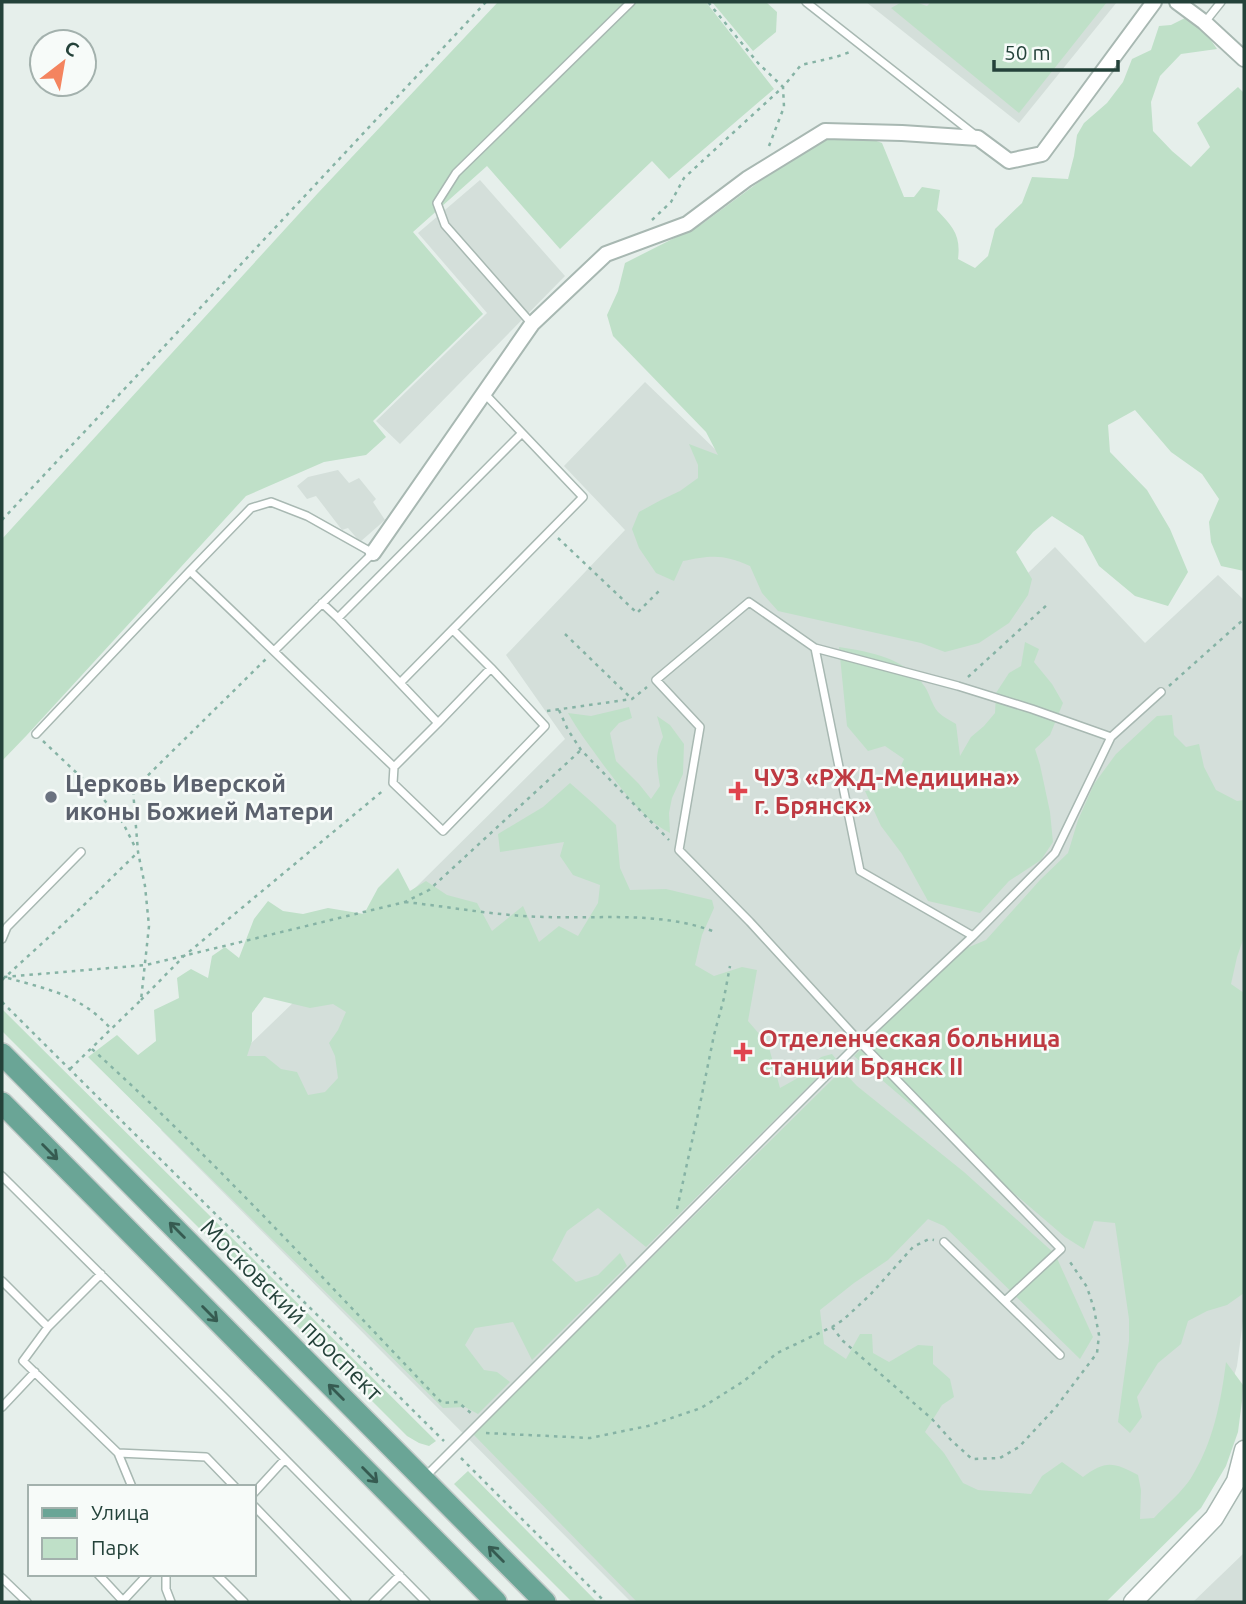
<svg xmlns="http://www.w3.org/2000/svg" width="1246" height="1604" viewBox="0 0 1246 1604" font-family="Ubuntu,sans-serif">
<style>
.built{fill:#d4dfda}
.green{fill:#bfe0c8;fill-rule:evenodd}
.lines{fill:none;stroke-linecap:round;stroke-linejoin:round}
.service-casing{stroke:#a8b8b2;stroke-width:10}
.minor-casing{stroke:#a8b8b2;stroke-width:18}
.tertiary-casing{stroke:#a8b8b2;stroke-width:21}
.primary-casing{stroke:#c2cac8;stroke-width:24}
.path{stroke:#86b3a5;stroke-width:2.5;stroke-dasharray:3.5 5;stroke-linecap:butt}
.service{stroke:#fff;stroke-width:7}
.minor{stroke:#fff;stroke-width:14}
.tertiary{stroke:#fff;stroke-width:18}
.primary{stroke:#6aa596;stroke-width:21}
.oneway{stroke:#365b51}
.health-dot{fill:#e0444e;stroke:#f7fbf9;stroke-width:2.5}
.worship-dot{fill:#6b7280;stroke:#f7fbf9;stroke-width:2.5}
.labels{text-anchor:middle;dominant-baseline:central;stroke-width:5;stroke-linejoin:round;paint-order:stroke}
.health-label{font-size:24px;font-weight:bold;fill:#be3a42;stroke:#f7fbf9;text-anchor:start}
.worship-label{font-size:24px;font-weight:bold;fill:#5b616d;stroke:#f7fbf9;text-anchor:start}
.street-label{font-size:24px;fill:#24423a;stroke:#f7fbf9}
</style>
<rect width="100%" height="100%" fill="#e6efeb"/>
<path class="built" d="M866,2h251l-98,121z
M480,180l85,96 -165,168 -24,-23 111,-108 -69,-80z
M645,382l120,115 189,147 101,-97 90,96 73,-68 26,25v713l-7,53 -33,112 -102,124h-471l-470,-472 162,-156 83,-77 159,-158 -59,-84 119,-125 -61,-64z
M338,470l11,13 10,-5 17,21 -3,3 12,18 -25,22 -12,-14 -6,2 -26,-34 -9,3 -10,-13 11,-9z
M1244,1553v49h-51z"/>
<path class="green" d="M498,2h208l68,87 -105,90 -17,-18 -92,88 -73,-83 -74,66 70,82 -110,107 13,16 -20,18 -42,7 -78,34 -219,239 -25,26v-222l316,-346z
M712,2h54l11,10 -1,20 -23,19z
M902,2h13l12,4 4,-4h106l1,2 2,-2h67l-88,111 -128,-105z
M1185,18l19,12 13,19 -36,5 -21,22 -9,26 2,29 19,20 19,16 19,-20 -13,-24 41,-36 6,6v478l-23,-5 -10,-24 -2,-20 10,-23 -17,-25 -31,-22 -36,-42 -27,15 2,27 37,38 23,39 18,43 -20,34 -33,-10 -36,-30 -16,-30 -31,-20 -19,16 -17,20 16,27 -4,16 -19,28 -30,20 -34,9 -24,-9 -143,-32 -16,-18 -12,-27c-26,-12 -39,-11 -67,-5l-9,20 -18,-8 -17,-25 -7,-19 7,-17 22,-12 19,-9 18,-13v-13l-9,-21 29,11 -12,-23 -93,-96 -6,-21 11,-24 7,-28 77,-39 88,-65 24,-16 20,-7h29l19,7 22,54h10l8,-10 18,3 -3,20c16,17 24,25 21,49l17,9 13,-12 7,-27 27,-26 10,-26 36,2 6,-23 3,-21 7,-12 23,-20 16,-21 9,-23 19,-9 8,-24 12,-1z
M1025,642l14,7 -5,13 18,22 11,19 -13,32 -15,14 5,16 10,47 3,30 -12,18 -32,21 -29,32 -52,-12 -26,-47 -21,-28 -16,-35 27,-4 12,-28 -19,-13 -17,5 -21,-25 -8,-79c32,5 67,11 86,40 5,8 7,18 13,25 5,5 12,8 18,12l4,32 11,-19 13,-11 11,-13 1,-20 13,-20 12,-7z
M629,707l3,11 -13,5 -9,10 6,28 23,23 12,15 9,-13c-3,-20 -6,-30 3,-49l-6,-21 13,9 14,19 -1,30 -11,24 -3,15 1,20c-29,-15 -48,-44 -68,-70 -12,-17 -24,-32 -34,-50l23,3z
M1172,715l2,20 12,12 13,-3 5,23 12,23 21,11 7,-1v137l-7,20 -6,27 13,9v300l-17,12 -20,6 -19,10 -7,23 -23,19 -21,34 5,20 -12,16 -12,-11 11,-81v-22l-14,-96 -21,-2 -10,28 -19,-12 -211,-181 103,-104 29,-12 54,-60 28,-27 10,-33 16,-36 22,-30 41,-38z
M570,783l25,22 21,20 4,43 10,22 36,-1 46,11 2,8 -12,27 -7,30 19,11 28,-9 15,3 -9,51 20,23 12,44 16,-9 25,-22 11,-3 4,5 -190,188 -48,-39 -31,23 -15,29 24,22 22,-7 22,-22 7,13 -95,94 -19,-38 -38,6 -10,17 19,25 13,2 13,10 -32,32 -13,-7 -22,1 -355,-351 29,-22 21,20 18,-14 -2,-31 25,-12 -2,-20 14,-9 17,9 4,-22 13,-9 14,11 15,-39 14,-18 15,10 20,3 25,-6 36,6 14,-26 20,-20 12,23 16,-10 21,14 30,8 15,28 31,-25 16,36 20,-16 19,10 20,-33 2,-18 -27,-10 -13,-19 4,-14 -64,10 -2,-18 45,-27zM264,997l46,11 23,-4 13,8 -8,18 -9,13 6,13 3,22 -13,14 -17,3 -11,-23 -16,-3 -16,-13h-18l5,-15v-28z
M2,1009l434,432 -7,5 -10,-3 -12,-7 -405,-405z
M842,1070l15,16 107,86 91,82 38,83 -13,22 -136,-133 -16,-7 -40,41 -34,23 -34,27 4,34 22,15 14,-25h12l1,19 16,9 29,-17 15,1v18l17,15 4,18 -12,8 -17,27 19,21 19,30 15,7 53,4 11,-18 20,-14 21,15c22,-17 31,-15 55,-2l3,15 -1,29 14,-1c12,-13 28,-26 37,-40 22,-35 30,-76 35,-116l17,23 -1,16 -4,31 -12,34 -25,42 -95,94h-469l-164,-168z
M468,1471l128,130 -1,1h-23l-118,-118z"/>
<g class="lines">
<g class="service-casing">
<path id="service" d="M806,2l169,133
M1205,22l16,-20
M532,324l-87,-99 -8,-22 19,-30 175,-171
M322,603l16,15 183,-184
M338,618l62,65 183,-186 -99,-104
M815,648l143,38 74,23 79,28
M275,650l98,-97 -66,-37 -36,-14 -20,6 -61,63c69,65 136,131 204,196l-1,16 50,48 102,-105 -54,-58 -38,-38
M400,683l38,40 53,-55
M36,734l154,-163
M394,767l44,-44
M973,936l-113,-65 -45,-223 -66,-46 -93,78 44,47 -21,123 71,72 110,120 201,207 -55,51
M2,939l5,-12 74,-75
M2,1176l225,224 199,202
M944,1242l116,113
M101,1274l-53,53 -25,34 95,92 88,4 29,30
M2,1281l46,46
M2,1407l33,-35
M118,1453l14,34
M425,1477l435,-435 113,-106 82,-83 56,-116 50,-45
M254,1493l31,-34
M254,1506l93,96
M98,1574l25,27
M166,1574v15l5,13
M216,1574l28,28
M2,1578l25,24
M122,1602l26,-28
M373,1602l27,-27"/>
</g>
<g class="minor-casing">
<path id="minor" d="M1177,2l27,20 40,37
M373,553l159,-229 74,-70 81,-30 60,-45 78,-48 77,2 76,5 31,23 33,-7 112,-152"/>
</g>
<g class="tertiary-casing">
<path id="tertiary" d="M1133,1602l81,-84 22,-37 8,-31"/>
</g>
<g class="primary-casing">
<path id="primary" d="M2,1054l543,548
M2,1103l494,499"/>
</g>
<path class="path" d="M769,146l15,-39 -1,-20 18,-22 35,-8 14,-5
M652,220l19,-18 13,-24 99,-91 -25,-24 -50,-61
M2,520l484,-518
M558,538l79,75 22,-22
M565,634l67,65
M968,677l81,-74
M1169,686l75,-67
M559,710l9,20 13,20 88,90
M547,711l85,-12 15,-12
M43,741l58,55 22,27 13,26
M405,902c47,5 93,14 140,15 56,2 117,-6 170,15
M4,977l142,-12 259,-63 24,-12 152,-140
M8,978c42,12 73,17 104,52
M2,980l83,-76 52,-51
M141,1000l43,-44 201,-167
M2,1002l442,439
M92,1049c123,111 235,234 350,354l16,-1 14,12
M70,1069l71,-69 8,-74 -4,-40 -7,-34 -5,-62 133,-131
M677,1209l21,-95 16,-79 10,-37 6,-32
M832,1327l11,14 89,78 19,21 21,19 28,-1 19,-11 37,-40 41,-54 2,-18 -5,-26 -7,-22 -19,-28
M486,1433l104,5 58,-12 53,-18 43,-27 33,-28 55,-26 11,-7 27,-25 43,-48 16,-8 5,1
M461,1458l144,144"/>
<use href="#service" class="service"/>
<use href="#minor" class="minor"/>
<use href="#tertiary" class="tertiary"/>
<use href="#primary" class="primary"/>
</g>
<defs><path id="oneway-shaft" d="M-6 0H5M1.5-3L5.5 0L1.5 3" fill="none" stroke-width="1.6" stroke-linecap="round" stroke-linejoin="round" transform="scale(1.75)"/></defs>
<g class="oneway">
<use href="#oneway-shaft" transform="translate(50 1152) rotate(45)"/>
<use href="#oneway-shaft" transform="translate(177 1230) rotate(-135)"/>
<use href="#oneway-shaft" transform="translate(210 1314) rotate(45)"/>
<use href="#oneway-shaft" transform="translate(336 1392) rotate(-135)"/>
<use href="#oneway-shaft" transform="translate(370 1475) rotate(45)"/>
<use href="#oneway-shaft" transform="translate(496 1554) rotate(-135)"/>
</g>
<g class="health-dot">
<path d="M734.5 780.5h7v7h7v7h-7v7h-7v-7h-7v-7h7z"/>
<path d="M739.5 1041.5h7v7h7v7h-7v7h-7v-7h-7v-7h7z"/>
</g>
<circle class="worship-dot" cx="51" cy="797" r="7"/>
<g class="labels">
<g class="health-label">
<text x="754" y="777">ЧУЗ «РЖД-Медицина»<tspan x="754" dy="28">г. Брянск»</tspan></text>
<text x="759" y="1038">Отделенческая больница<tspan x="759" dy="28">станции Брянск II</tspan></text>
</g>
<g class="worship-label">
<text x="65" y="783">Церковь Иверской<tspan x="65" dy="28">иконы Божией Матери</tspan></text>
</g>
<g class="street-label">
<text transform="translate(292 1310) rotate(45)">Московский проспект</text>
</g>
</g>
<rect width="1246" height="1604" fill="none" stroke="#24423a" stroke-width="7"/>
<rect x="28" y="1485" width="228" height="91" fill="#f7fbf9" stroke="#a3b1ad" stroke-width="2"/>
<rect x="42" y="1508" width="35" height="10" fill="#6aa596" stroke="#a3b1ad" stroke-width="2"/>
<text x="91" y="1520" font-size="21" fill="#24423a">Улица</text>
<rect x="42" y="1538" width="35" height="21" fill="#bfe0c8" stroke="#a3b1ad" stroke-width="2"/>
<text x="91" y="1555" font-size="21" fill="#24423a">Парк</text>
<g transform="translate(63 63) rotate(31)"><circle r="33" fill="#f7fbf9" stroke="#a3b1ad" stroke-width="2"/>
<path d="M0-5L12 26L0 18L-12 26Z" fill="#f4845f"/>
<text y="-10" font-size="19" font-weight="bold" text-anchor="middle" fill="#24423a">С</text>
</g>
<path d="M994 60v10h124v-10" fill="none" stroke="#24423a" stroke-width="3.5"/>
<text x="1004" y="60" font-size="21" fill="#24423a" stroke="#f7fbf9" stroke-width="5" paint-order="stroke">50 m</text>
</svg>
